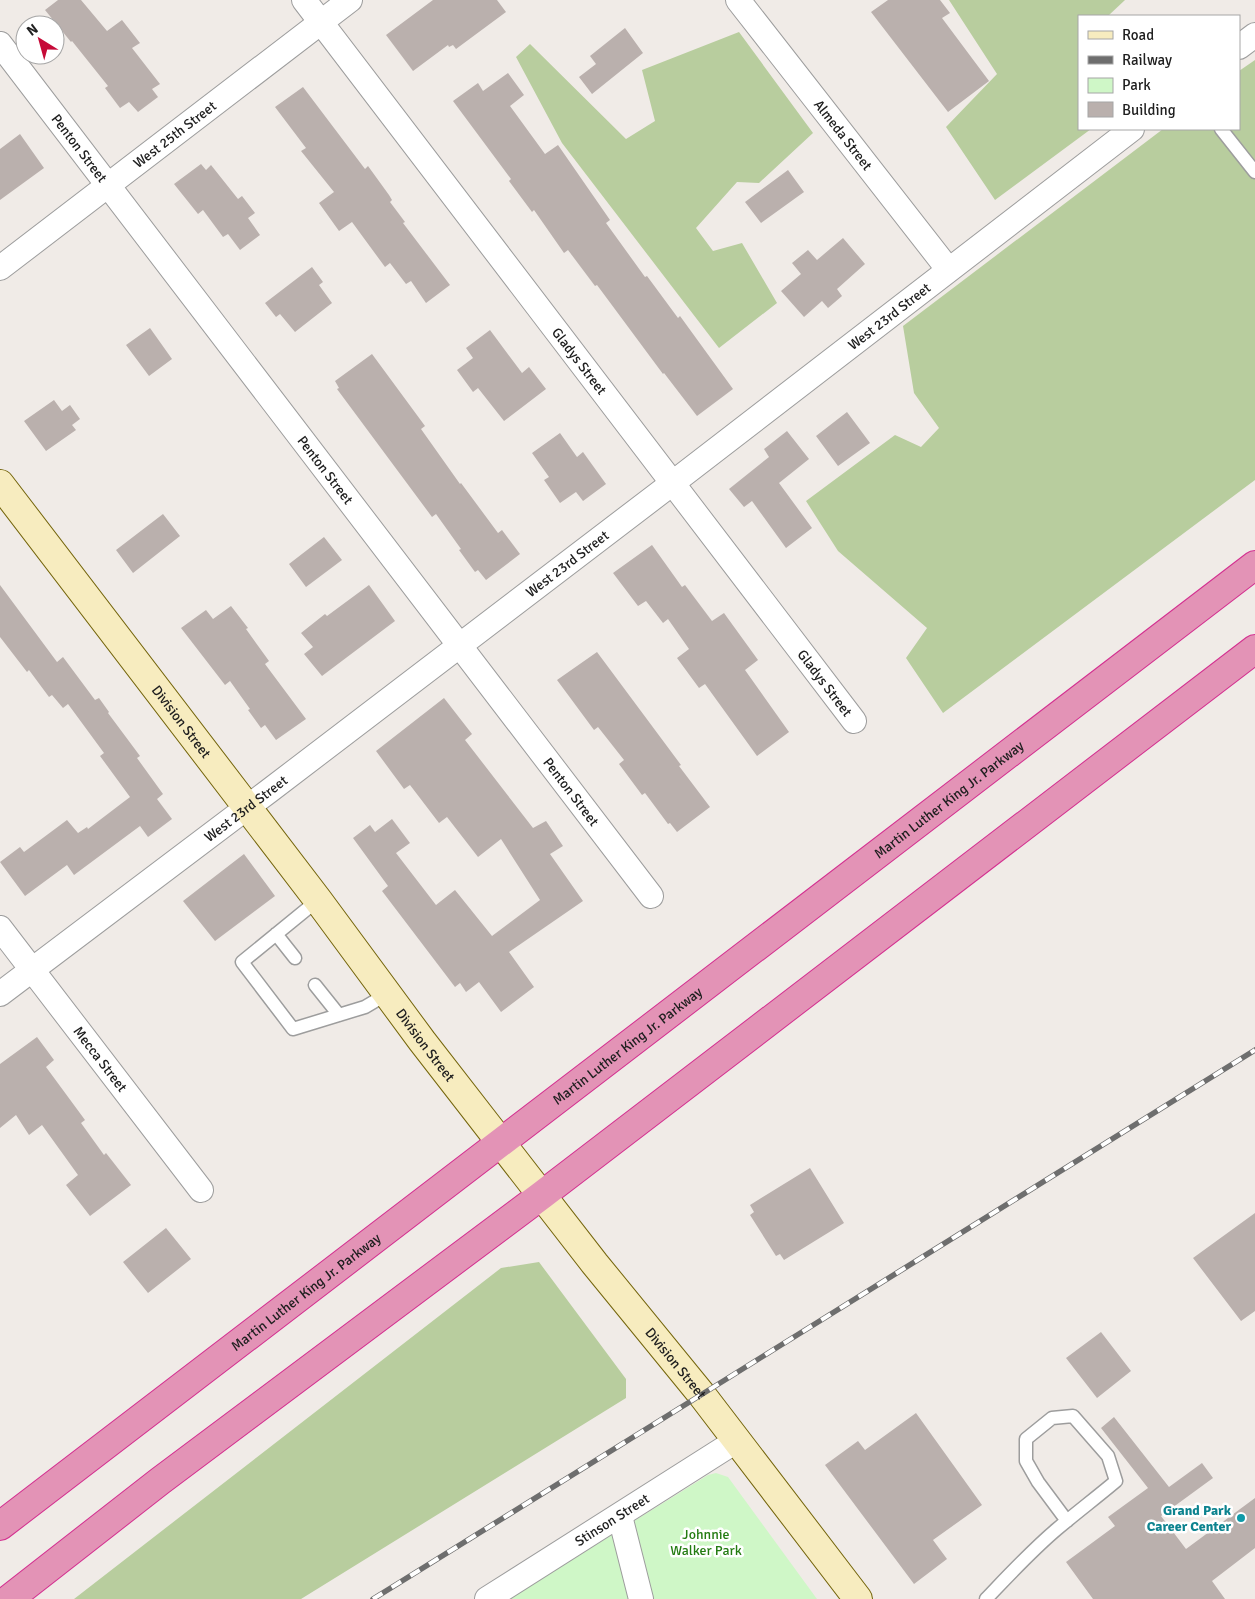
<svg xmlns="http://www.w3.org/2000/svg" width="1255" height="1599" viewBox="0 0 1255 1599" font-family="Signika,sans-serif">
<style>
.forest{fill:#b8cd9e}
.park{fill:#cff7c7}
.building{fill:#bab0ad}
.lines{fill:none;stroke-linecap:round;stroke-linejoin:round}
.lane-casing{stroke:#9d9d9d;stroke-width:15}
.street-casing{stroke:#9d9d9d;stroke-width:26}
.secondary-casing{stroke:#74650b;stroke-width:30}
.highway-casing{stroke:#d33090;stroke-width:30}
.lane{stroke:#fff;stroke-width:12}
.street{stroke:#fff;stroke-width:24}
.secondary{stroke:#f7ecbf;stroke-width:28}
.highway{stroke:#e393b6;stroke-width:28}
.rail-casing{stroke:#6e6e6e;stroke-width:5.5}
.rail{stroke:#fff;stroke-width:4;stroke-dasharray:11;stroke-linecap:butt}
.culture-dot{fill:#0f9aa8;stroke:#fff;stroke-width:2}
.labels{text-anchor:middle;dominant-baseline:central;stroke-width:5;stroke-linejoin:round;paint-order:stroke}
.street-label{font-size:14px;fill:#202020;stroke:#fff}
.culture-label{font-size:14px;font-weight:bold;fill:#0d838f;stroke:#fff;text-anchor:end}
.park-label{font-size:14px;fill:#237b11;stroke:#fff}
</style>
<rect width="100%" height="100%" fill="#f0ebe7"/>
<path class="forest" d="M949,0h176l-17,16h-29v113h12l-96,71 -49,-73 51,-53z
M739,32l74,101 -54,50 -22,-1 -41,46 17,23 29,-8 35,60 -58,45 -157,-205 -46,-86 14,-13 96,95 29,-18 -13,-51z
M1255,60v420l-312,233 -37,-55 21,-30 -89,-77 -32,-50 89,-66 26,12 18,-19 -25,-35 -11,-67 260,-197h76v-58z
M539,1262l87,117v19l-325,201h-227l427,-331z"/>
<path class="park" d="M716,1473l12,4 89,122h-308l199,-124z"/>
<path class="building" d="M58,0h23l26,31 15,-11 18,23 -8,5 28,36 -8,5 6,8 -20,15 -9,-10 -9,6 -15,-20 3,-2 -36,-45 -1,1 -26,-32z
M433,0h64l9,12 -50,37 -3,-4 -4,2 -1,-2 -35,26 -27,-36z
M888,0h52l10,13 -8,5 47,63 -41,31 -77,-100z
M625,28l18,25 -51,41 -13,-17 17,-13 -6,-8z
M508,73l16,22 -14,11 35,48 13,-9 52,75 -4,3 39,54 2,-1 31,42 2,-2 53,73 -36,27 -33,-43 -1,1 -66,-89 -2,1 -27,-36 -4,3 -30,-43 -2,2 -23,-31 2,-2 -58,-78 25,-18 5,8z
M303,87l62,82 3,-3 21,29 3,5 -2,2 15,20 -2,1 47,62 -24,18 -15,-22 -5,3 -16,-21 -5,4 -33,-45 -13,9 -20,-28 15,-11 -33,-41 5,-3 -31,-41z
M20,134l24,34 -44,32v-51z
M201,164l5,6 5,-5 27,34 4,-3 13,17 -7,5 12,17 -20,15 -12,-16 -5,3 -20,-27 -5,4 -24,-30z
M788,170l16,22 -43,31 -16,-21z
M843,238l22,26 -28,25 5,7 -14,12 -6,-7 -18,16 -23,-26 20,-17 -9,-11 16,-13 9,10z
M312,267l11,15 -4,3 13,18 -37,29 -15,-18 -4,3 -11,-14z
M150,328l22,31 -23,17 -23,-31z
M490,330l32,43 7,-6 17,22 -42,32 -26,-33 -5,4 -16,-22 16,-12 -7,-10z
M372,354l53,72 -4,3 39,55 1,-1 37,50 4,-3 18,24 -34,26 -8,-10 -3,2 -16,-22 2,-1 -25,-35 -4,3 -95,-128 2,-1 -4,-7z
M54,400l8,11 8,-6 10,14 -8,6 4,5 -30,21 -22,-30z
M847,412l23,31 -32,23 -22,-30z
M787,431l22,28 -30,24 33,45 -26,20 -34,-47 -8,6 -15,-18 40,-32 -5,-8z
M560,433l17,24 6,-5 23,32 -23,17 -7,-9 -16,11 -16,-23 5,-3 -17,-24z
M163,514l17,22 -47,37 -17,-23z
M324,537l18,23 -36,27 -17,-23z
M652,545l30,42 3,-2 27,36 12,-8 34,47 -13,10 44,62 -32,24 -52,-72 -6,4 -22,-30 12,-9 -21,-30 -5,4 -17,-22 -8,5 -25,-33z
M0,585l57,77 6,-5 32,43 4,-2 10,14 -1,1 32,43 -3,2 26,36 -6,5 15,20 -24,18 -8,-11 -66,49 -7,-10 -42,31 -25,-34 20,-15 4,5 43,-32 11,13 9,-6 1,2 42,-32 -30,-41 4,-3 -36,-49 -5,4 -11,-13 -3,2 -20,-27 -2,2 -27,-35z
M369,585l26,36 -73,55 -18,-22 9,-7 -12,-14 24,-19 2,2z
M231,606l17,22 -2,1 23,32 -4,3 41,55 -30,21 -11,-15 -4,3 -13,-18 2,-1 -20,-28 -5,4 -44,-57 25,-18 7,9z
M597,652l84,113 -2,1 31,41 -33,25 -7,-9 -2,1 -23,-31 -3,2 -23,-31 5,-4 -26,-33 -4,3 -37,-50z
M444,698l28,36 -7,6 68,88 13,-7 17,25 -13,8 33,47 -74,51 25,35 -33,25 -22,-30 -13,10 -6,-9 -5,4 -73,-96 6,-5 -35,-48 17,-13 5,7 17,-13 18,24 -14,10 40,52 19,-15 37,46 48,-36 -39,-61 -23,18 -31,-40 -8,6 -29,-38 -6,4 -28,-38z
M244,854l31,42 -60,45 -32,-40z
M37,1037l17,23 -8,7 39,53 -4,3 23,32 2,-2 25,32 -41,31 -24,-31 12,-10 -36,-50 -13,10 -13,-20 -16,13v-64z
M810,1168l34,55 -60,37 -4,-6 -4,2 -26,-41 4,-3 -4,-7z
M1255,1213v98l-14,10 -48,-63z
M166,1228l25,31 -43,34 -25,-31z
M1101,1332l30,39 -34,27 -31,-40z
M916,1413l66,92 -49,35 14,19 -33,25 -89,-119 33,-24 7,9z
M1114,1417l55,70 33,-24 11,15 -52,38 25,33 69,-51v50l-43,33 13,18h-132l-27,-37 49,-36 -7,-9 40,-29 -47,-60z"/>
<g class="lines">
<g class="lane-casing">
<path id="lane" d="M1221,129l34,43
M318,900l-76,62 51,67 72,-22 22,-13
M276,934l19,24
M315,985l24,30
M986,1599c23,-24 45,-48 71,-70 19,-16 40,-32 59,-48l-8,-25 -35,-40 -21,2 -26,21v22l12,21 29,39"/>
</g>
<g class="street-casing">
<g id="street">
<path id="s1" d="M304,0l550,721"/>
<path id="s2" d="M738,0l210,269"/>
<path id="s3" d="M0,44l651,852"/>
<path d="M1239,47l16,-12"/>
<path id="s4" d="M0,268l350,-268"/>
<path id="s5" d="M0,928l201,262"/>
<path id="s6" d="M0,994l269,-203 405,-309 458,-353"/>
<path d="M620,1516l21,83"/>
<path id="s7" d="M487,1599l249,-158"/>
</g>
</g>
<g class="secondary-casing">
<g id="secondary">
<path id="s8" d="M0,484l318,416 104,141 173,223 107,131 156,204"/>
</g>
</g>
<g class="highway-casing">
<g id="highway">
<path id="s9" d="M0,1526l1255,-961"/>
<path d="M9,1599l151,-118 382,-286 713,-546"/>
</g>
</g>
<use href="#lane" class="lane"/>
<use href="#street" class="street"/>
<use href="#secondary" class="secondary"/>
<use href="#highway" class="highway"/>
<g class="rail-casing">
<path id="rail" d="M373,1599l882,-549"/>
</g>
<use href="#rail" class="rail"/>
</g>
<circle class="culture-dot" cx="1241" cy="1518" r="5"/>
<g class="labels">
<g class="street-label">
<text stroke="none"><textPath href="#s4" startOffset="220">West 25th Street</textPath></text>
<text stroke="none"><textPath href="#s2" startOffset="171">Almeda Street</textPath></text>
<text stroke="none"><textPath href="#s3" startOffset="131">Penton Street</textPath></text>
<text stroke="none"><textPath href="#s6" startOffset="1118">West 23rd Street</textPath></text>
<text stroke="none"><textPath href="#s1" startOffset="454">Gladys Street</textPath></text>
<text stroke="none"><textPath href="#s3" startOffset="536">Penton Street</textPath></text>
<text stroke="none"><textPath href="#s6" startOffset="712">West 23rd Street</textPath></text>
<text stroke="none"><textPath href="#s1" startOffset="859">Gladys Street</textPath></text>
<text stroke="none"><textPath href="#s8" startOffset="299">Division Street</textPath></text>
<text stroke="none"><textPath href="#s3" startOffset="941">Penton Street</textPath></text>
<text stroke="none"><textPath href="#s9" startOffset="1195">Martin Luther King Jr. Parkway</textPath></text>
<text stroke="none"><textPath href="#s6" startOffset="308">West 23rd Street</textPath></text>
<text stroke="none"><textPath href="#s8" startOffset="704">Division Street</textPath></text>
<text stroke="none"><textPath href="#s9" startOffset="790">Martin Luther King Jr. Parkway</textPath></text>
<text stroke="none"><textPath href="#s5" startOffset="165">Mecca Street</textPath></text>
<text stroke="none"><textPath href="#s9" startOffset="385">Martin Luther King Jr. Parkway</textPath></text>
<text stroke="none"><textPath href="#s8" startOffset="1109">Division Street</textPath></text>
<text stroke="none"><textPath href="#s7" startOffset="148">Stinson Street</textPath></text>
</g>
<g class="culture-label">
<text x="1231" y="1510">Grand Park<tspan x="1231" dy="16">Career Center</tspan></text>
</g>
<g class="park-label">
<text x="706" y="1534">Johnnie<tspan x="706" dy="16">Walker Park</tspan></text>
</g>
</g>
<rect x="1078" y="15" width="162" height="115" fill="#ffffff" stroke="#a6a6a6"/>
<rect x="1088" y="31" width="25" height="8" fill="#f7ecbf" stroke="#a6a6a6"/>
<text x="1122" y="40" font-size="15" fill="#202020">Road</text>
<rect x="1088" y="56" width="25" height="8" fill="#6e6e6e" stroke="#a6a6a6"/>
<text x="1122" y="65" font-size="15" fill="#202020">Railway</text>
<rect x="1088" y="78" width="25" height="15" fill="#cff7c7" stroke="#a6a6a6"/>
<text x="1122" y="90" font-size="15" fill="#202020">Park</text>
<rect x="1088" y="102" width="25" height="15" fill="#bab0ad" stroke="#a6a6a6"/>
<text x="1122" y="115" font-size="15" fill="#202020">Building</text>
<g transform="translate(40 40) rotate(323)"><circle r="24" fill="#ffffff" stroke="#a6a6a6"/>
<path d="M0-4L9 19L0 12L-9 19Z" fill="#c60a38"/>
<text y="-8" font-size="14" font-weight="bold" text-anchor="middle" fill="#202020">N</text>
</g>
</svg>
